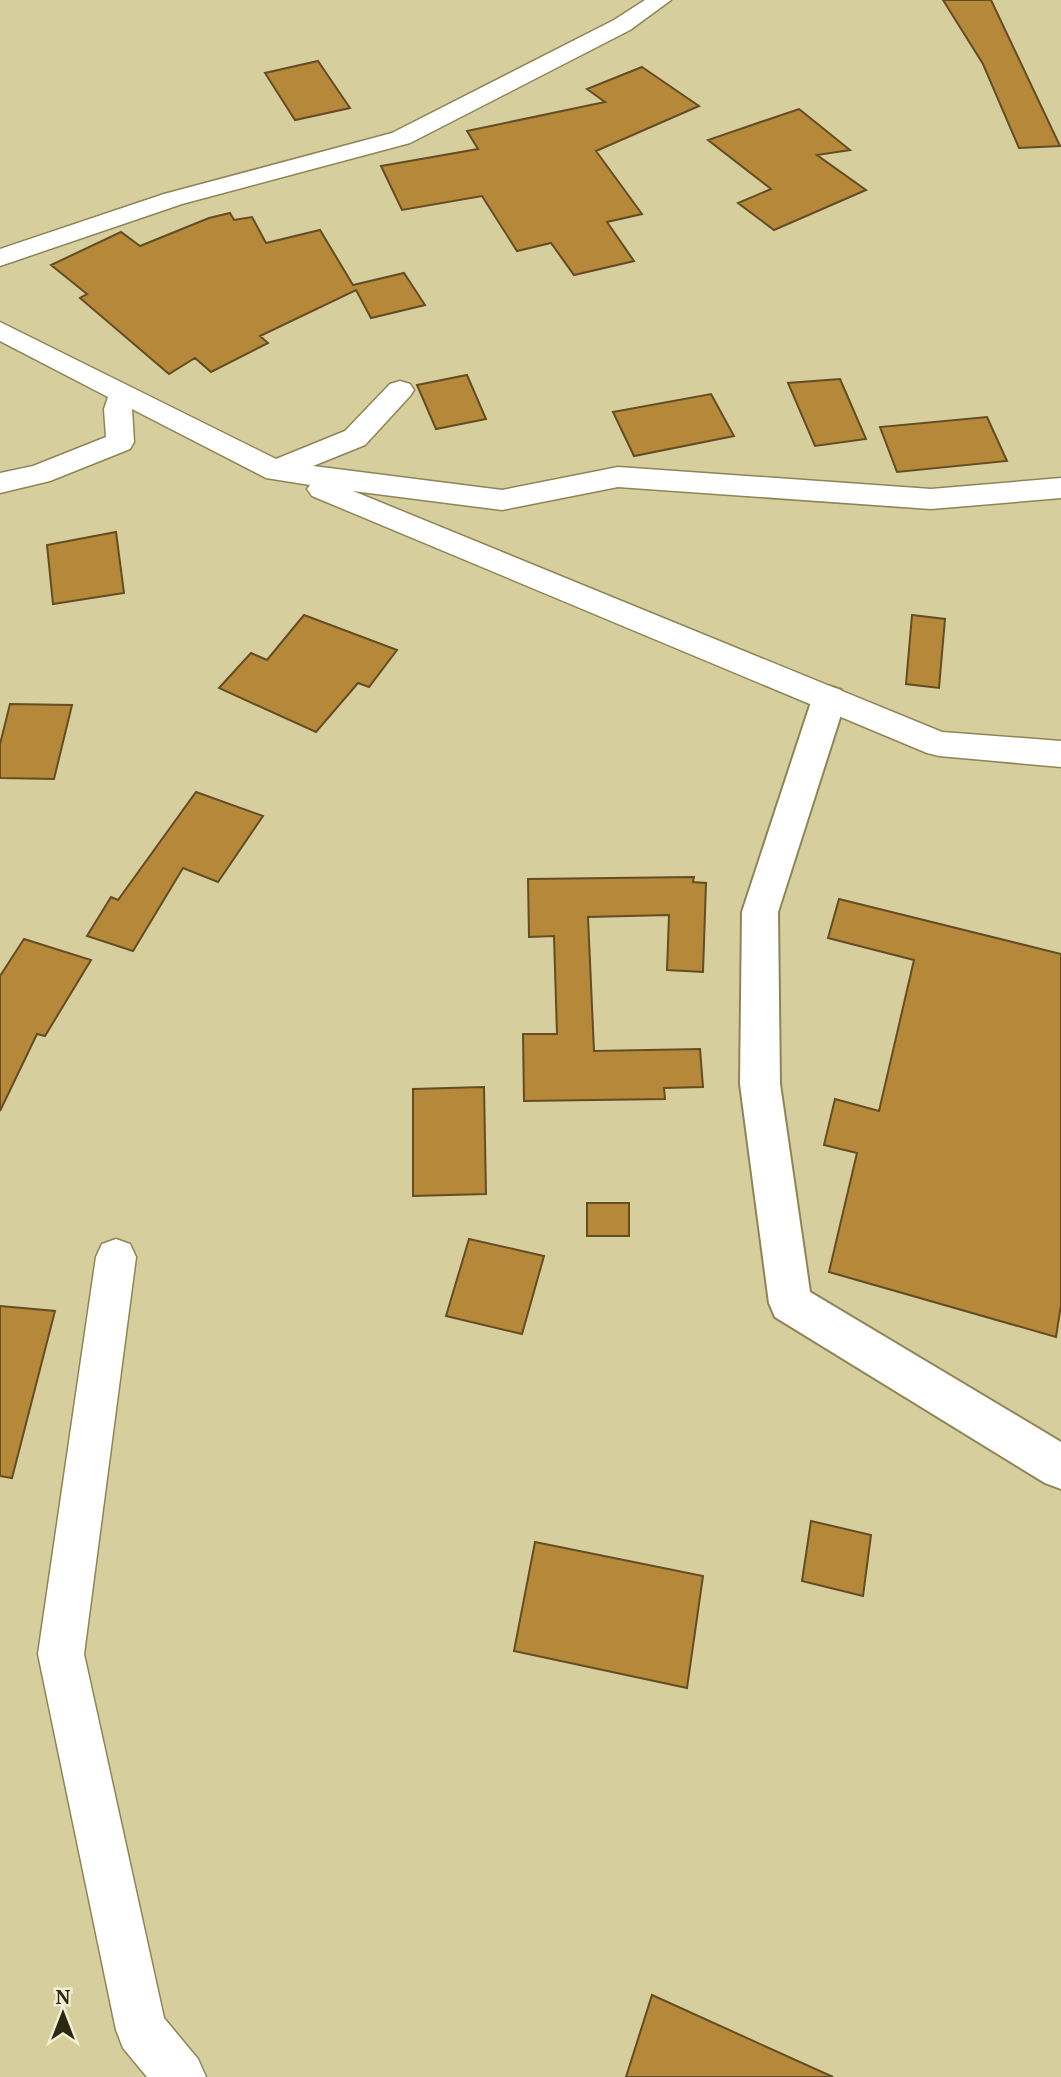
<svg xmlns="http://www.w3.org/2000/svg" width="1061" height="2077" viewBox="0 0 1061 2077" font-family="'Noto Serif',serif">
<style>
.building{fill:#b58939;stroke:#644c23;stroke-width:2}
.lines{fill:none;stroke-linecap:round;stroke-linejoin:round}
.street-casing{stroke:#8d8556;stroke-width:3}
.secondary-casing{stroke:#8d8556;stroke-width:4}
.street{fill:#fff;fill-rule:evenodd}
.secondary{fill:#fff;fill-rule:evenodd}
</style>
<rect width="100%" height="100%" fill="#d6ce9d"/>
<path class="building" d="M943,0h48l69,146 -41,2 -36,-84z
M318,61l32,47 -55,12 -30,-47z
M642,67l57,39 -103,45 46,63 -35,8 27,39 -60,14 -23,-32 -34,8 -35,-55 -80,14 -21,-44 97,-17 -11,-18 138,-29 -18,-13z
M799,109l51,41 -33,5 49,35 -92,40 -36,-27 33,-14 -63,-49z
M230,213l4,7 18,-3 14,26 54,-13 33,55 51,-12 21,32 -54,13 -15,-28 -96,46 8,7 -57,29 -16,-14 -26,16 -89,-76 7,-4 -36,-29 70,-33 19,14 69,-28z
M467,375l19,44 -50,10 -19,-44z
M840,379l26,60 -51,7 -27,-63z
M711,394l23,42 -100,20 -21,-44z
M987,417l20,44 -110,11 -17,-45z
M116,532l8,61 -71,11 -6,-59z
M304,615l93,35 -28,37 -11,-4 -42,49 -97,-44 32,-35 16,7z
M912,615l33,4 -6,69 -33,-4z
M10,704l62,1 -18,74 -54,-1v-34z
M196,792l67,24 -45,66 -35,-14 -50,83 -46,-15 24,-39 7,3z
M694,877l-1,5 13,1 -3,89 -36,-2 2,-55 -81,2 6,134 106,-2 3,38 -39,1 1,11 -141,2 -1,-67h34l-3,-98 -25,1 -1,-58z
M839,899l222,55v351l-5,32 -227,-65 28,-119 -33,-8 11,-46 44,12 35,-151 -86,-22z
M24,939l67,21 -46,76 -8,-2 -37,77v-135z
M484,1087l2,107 -73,2v-107z
M587,1203h42v33h-42z
M469,1239l75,17 -22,78 -76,-18z
M0,1306l55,5 -43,167 -12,-2z
M811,1521l60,14 -8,61 -61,-15z
M535,1542l168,34 -16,112 -173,-37z
M652,1995l181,82h-207z"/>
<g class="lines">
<g class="street-casing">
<path id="street" d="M645,0h26l-41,30 -220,113 -228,61 -182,62v-17l164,-55 228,-61 222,-113z
M0,322l276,137 69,-28 45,-47 10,-3 10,3 4,6 -4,6 -45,49 -52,21 189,24 116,-23 313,22 130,-11v20l-130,11 -313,-22 -116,23 -149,-19 589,241 119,9v26l-122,-11 -12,-3 -615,-257 -5,-7 3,-4 -44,-7 -134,-69 2,33 -4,7 -80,32 -50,12v-20l33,-7 73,-29 -2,-28 4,-12 -108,-56z
M116,1239l14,5 6,13 -52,397 80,364 34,41 8,18h-59l-24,-29 -7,-18 -78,-376 58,-397 6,-13z"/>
</g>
<g class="secondary-casing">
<path id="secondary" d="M829,686l12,4 5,9 -68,213 2,172 30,208 251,150v47l-16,-6 -270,-166 -6,-14 -29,-219 2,-172 70,-213 5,-9z"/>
</g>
<use href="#street" class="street"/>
<use href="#secondary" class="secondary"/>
</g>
<g transform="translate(63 2014)" stroke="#f2eed5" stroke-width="5" paint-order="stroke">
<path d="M0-5L12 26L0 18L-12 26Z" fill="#2b2814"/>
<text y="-10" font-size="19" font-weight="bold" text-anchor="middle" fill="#2b2814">N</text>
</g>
</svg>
